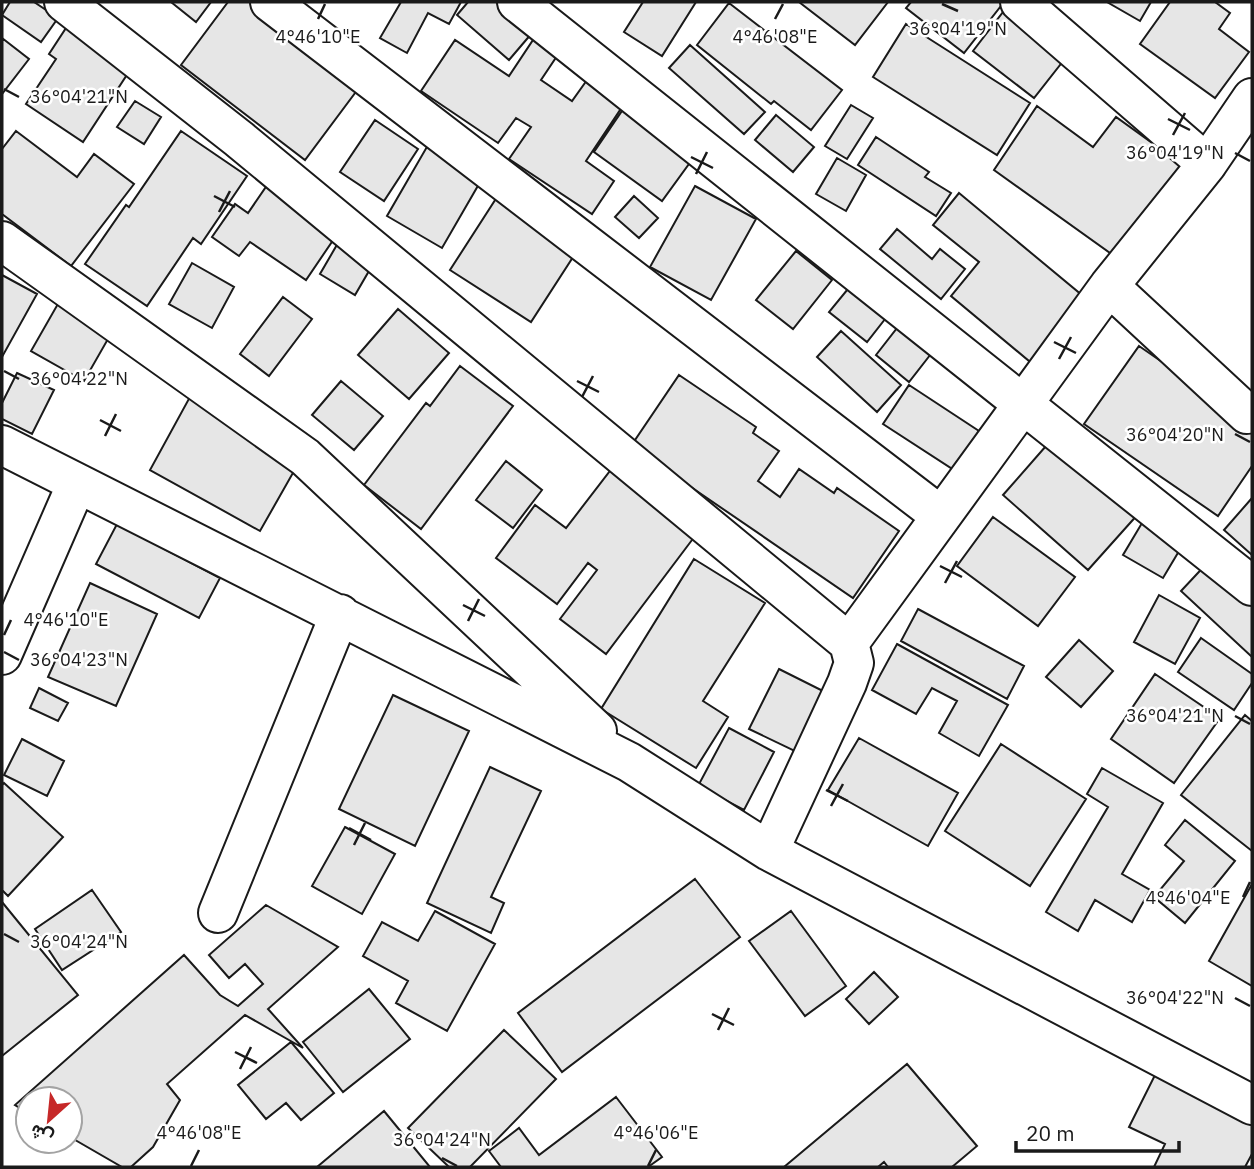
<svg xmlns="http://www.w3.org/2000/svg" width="1254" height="1169" viewBox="0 0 1254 1169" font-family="'IBM Plex Sans',Vazirmatn,sans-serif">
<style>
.building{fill:#e6e6e6;stroke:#1a1a1a;stroke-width:2}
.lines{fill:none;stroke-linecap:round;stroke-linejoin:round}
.street-casing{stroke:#1a1a1a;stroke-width:42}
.street{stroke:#fff;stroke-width:38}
.ticks{fill:none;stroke:#1a1a1a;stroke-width:2.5}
.ticks-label{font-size:18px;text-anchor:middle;fill:#1a1a1a;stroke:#fff;stroke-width:5;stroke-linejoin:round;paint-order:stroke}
</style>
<rect width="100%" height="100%" fill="#fff"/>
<path class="building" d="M10,2h24l24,16 -17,24 -39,-27z
M171,2h40l-15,20z
M228,2h23l110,83 -56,75 -124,-95z
M401,2h60l-12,22 -21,-11 -21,40 -27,-15z
M468,2h28l36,31 -23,27 -52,-45z
M643,2h53l-34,54 -38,-24z
M799,2h89l-33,43z
M911,2h93l-40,51 -58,-45z
M1107,2h44l-11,19z
M1170,2h45l15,11 -11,16 30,23 -34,46 -75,-54z
M729,3l113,87 -31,40 -37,-29 -3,3 -74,-59z
M1010,3l61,48 -37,47 -61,-47z
M906,24l124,79 -33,52 -124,-78z
M68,25l64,42 -49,75 -57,-38 30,-45 -7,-5z
M535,37l24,16 -18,27 31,21 15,-21 37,24 -38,57 28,20 -22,33 -83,-55 22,-32 -15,-9 -18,25 -77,-52 34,-51 54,36z
M2,38l27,21 -27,35z
M690,45l75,67 -21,22 -75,-66z
M135,101l26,16 -17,27 -27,-17z
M851,105l22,13 -26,41 -22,-13z
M1037,106l56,41 23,-30 75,54 -67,92 -130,-93z
M624,108l70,49 -32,44 -68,-49z
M776,115l38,32 -21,25 -38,-32z
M375,120l43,29 -34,52 -44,-29z
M16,131l61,46 17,-23 40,30 -63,82 -69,-52v-65z
M181,131l66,45 -46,68 -8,-6 -46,68 -62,-42 41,-59 3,2z
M876,137l53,35 -4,5 26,16 -15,23 -78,-51z
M428,145l55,32 -41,71 -55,-32z
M837,158l29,17 -20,36 -30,-17z
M270,181l70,49 -34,50 -56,-38 -11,14 -27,-19 23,-33 13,9z
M695,186l61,33 -45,81 -61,-33z
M959,193l130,108 -54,65 -84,-70 28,-34 -46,-37z
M499,194l76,60 -44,68 -81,-52z
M634,196l24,22 -19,20 -24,-21z
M897,229l35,30 8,-10 25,20 -24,30 -61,-50z
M338,243l35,21 -18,31 -35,-21z
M796,251l36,29 -39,49 -37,-29z
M192,263l42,24 -22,41 -43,-24z
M2,275l35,19 -35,63z
M852,284l37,30 -22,28 -38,-30z
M283,297l29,22 -43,57 -29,-22z
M59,302l53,30 -28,49 -53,-30z
M398,309l51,44 -40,46 -51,-44z
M901,323l33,27 -25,32 -33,-27z
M841,331l60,54 -24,27 -60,-55z
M1139,346l113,78v42l-34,50 -134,-92z
M460,366l53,40 -92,123 -57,-44 62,-82 4,3z
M17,373l37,17 -22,44 -30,-15v-16z
M679,375l77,52 -3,6 26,18 -21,30 22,16 19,-28 35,24 3,-5 62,43 -46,67 -222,-152z
M341,381l42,35 -29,34 -42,-35z
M909,385l70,46 -25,39 -71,-46z
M191,395l111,62 -42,74 -110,-61z
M1053,438l86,75 -51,57 -85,-75z
M506,461l36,29 -29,38 -37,-28z
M613,467l82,69 -89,118 -46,-35 37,-49 -9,-7 -31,41 -61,-46 39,-53 31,23z
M1252,498v57l-28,-25z
M993,517l82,60 -37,49 -81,-60z
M1142,523l40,23 -19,32 -40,-23z
M117,524l103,54 -21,40 -103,-54z
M694,559l71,44 -62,98 25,16 -32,51 -95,-59z
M1211,559l41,38v60l-71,-66z
M90,583l67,31 -41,92 -68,-29z
M1159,595l41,23 -25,46 -41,-22z
M918,609l106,57 -17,33 -106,-58z
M1201,638l51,36v9l-18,27 -56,-38z
M1079,640l34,31 -32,36 -35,-30z
M897,644l111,61 -29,51 -40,-23 18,-32 -25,-13 -16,26 -44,-24z
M779,669l52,26 -28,60 -54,-26z
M1155,674l65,44 -46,65 -63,-44z
M39,688l29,15 -10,18 -28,-13z
M393,695l76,36 -54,115 -76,-37z
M1245,715l7,6v130l-71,-56z
M729,728l45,24 -30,58 -46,-24z
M859,738l99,55 -30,53 -100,-56z
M22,739l42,22 -17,35 -43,-21z
M1001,744l85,55 -56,87 -85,-55z
M490,767l51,24 -50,106 13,6 -13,30 -64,-30z
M1102,768l61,35 -41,71 28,16 -18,32 -37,-22 -17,31 -32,-19 62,-105 -21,-13z
M4,783l59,54 -55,59 -6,-6v-105z
M1185,820l50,41 -50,62 -31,-26 30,-36 -19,-16z
M345,827l50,27 -33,60 -50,-28z
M695,879l45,58 -178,135 -44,-59z
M1252,884v102l-43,-25z
M92,890l29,42 -59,38 -27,-41z
M2,902l76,93 -76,61z
M266,905l72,42 -70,62 35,39 -58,-33 -78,69 13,16 -27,47 -22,20h-9l-52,-30v-38h-42v14l-13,-8 169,-150 36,40 18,11 25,-22 -18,-20 -16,14 -20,-23z
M435,911l60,33 -48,87 -51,-28 12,-22 -45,-25 19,-34 36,19z
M791,911l55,75 -41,30 -56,-75z
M874,972l24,25 -29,27 -23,-25z
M369,989l41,50 -67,53 -40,-50z
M504,1030l52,49 -86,88h-21l-41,-39z
M291,1042l43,51 -33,27 -15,-17 -20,16 -28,-34z
M907,1064l70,82 -25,21h-64l-4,-5 -6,5h-94z
M1156,1073l96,46v35l-7,13h-91l11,-23 -36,-17z
M616,1097l46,60 -14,10h-147l-12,-16 30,-23 20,27z
M384,1111l46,56h-113z"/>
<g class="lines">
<g class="street-casing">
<path id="street" d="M64,2l175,137 610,504
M270,2l671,514
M517,2l735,584
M1020,2l187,162
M1252,98l-45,66 -98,122 138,128 5,-1
M2,241l303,216 292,274
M2,445l627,317 140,89 483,254
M2,655l75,-172
M769,851l78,-168 7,-20 -5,-20 260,-357
M218,913l122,-299"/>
</g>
<use href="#street" class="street"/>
</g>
<path class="ticks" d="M942,4l16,7M318,19l7,-15M775,19l8,-15M4,89l15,8M1168,119l22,11M1173,135l12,-22M1235,153l15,8M691,157l22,11M696,174l11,-22M214,196l21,11M219,212l11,-21M1054,342l22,11M1059,359l12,-22M4,371l15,8M577,381l22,11M582,397l11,-21M100,420l21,11M1235,434l15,8M105,436l11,-22M940,566l22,11M945,583l12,-22M463,605l22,11M468,621l11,-22M4,635l7,-15M4,652l15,8M1235,716l15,8M826,790l22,11M831,806l12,-22M349,828l22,12M354,845l11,-22M1243,897l7,-15M4,934l15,8M1235,998l15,8M712,1014l22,11M718,1030l11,-22M235,1052l22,11M240,1069l11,-22M442,1158l15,8M191,1166l8,-16M648,1166l8,-16"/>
<g class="ticks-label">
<text x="958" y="35">36°04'19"N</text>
<text x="318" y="43">4°46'10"E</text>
<text x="775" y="43">4°46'08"E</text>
<text x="79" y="103">36°04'21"N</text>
<text x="1175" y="159">36°04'19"N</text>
<text x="79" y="385">36°04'22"N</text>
<text x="1175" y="441">36°04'20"N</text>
<text x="66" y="626">4°46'10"E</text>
<text x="79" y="666">36°04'23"N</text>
<text x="1175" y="722">36°04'21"N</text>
<text x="1188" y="904">4°46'04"E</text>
<text x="79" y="948">36°04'24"N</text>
<text x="1175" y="1004">36°04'22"N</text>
<text x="199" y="1139">4°46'08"E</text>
<text x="656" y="1139">4°46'06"E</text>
<text x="442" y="1146">36°04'24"N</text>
</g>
<rect width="1254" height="1169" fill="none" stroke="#1a1a1a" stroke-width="7"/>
<g transform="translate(49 1120) rotate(207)"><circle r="33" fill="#ffffff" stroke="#a3a3a3" stroke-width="2"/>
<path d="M0-5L12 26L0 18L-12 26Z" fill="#c62828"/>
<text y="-10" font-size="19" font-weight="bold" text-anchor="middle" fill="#1a1a1a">ش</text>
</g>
<path d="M1016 1141v10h163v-10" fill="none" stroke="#1a1a1a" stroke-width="3.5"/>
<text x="1026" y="1141" font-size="21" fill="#1a1a1a" stroke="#ffffff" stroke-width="5" paint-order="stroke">20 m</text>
</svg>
